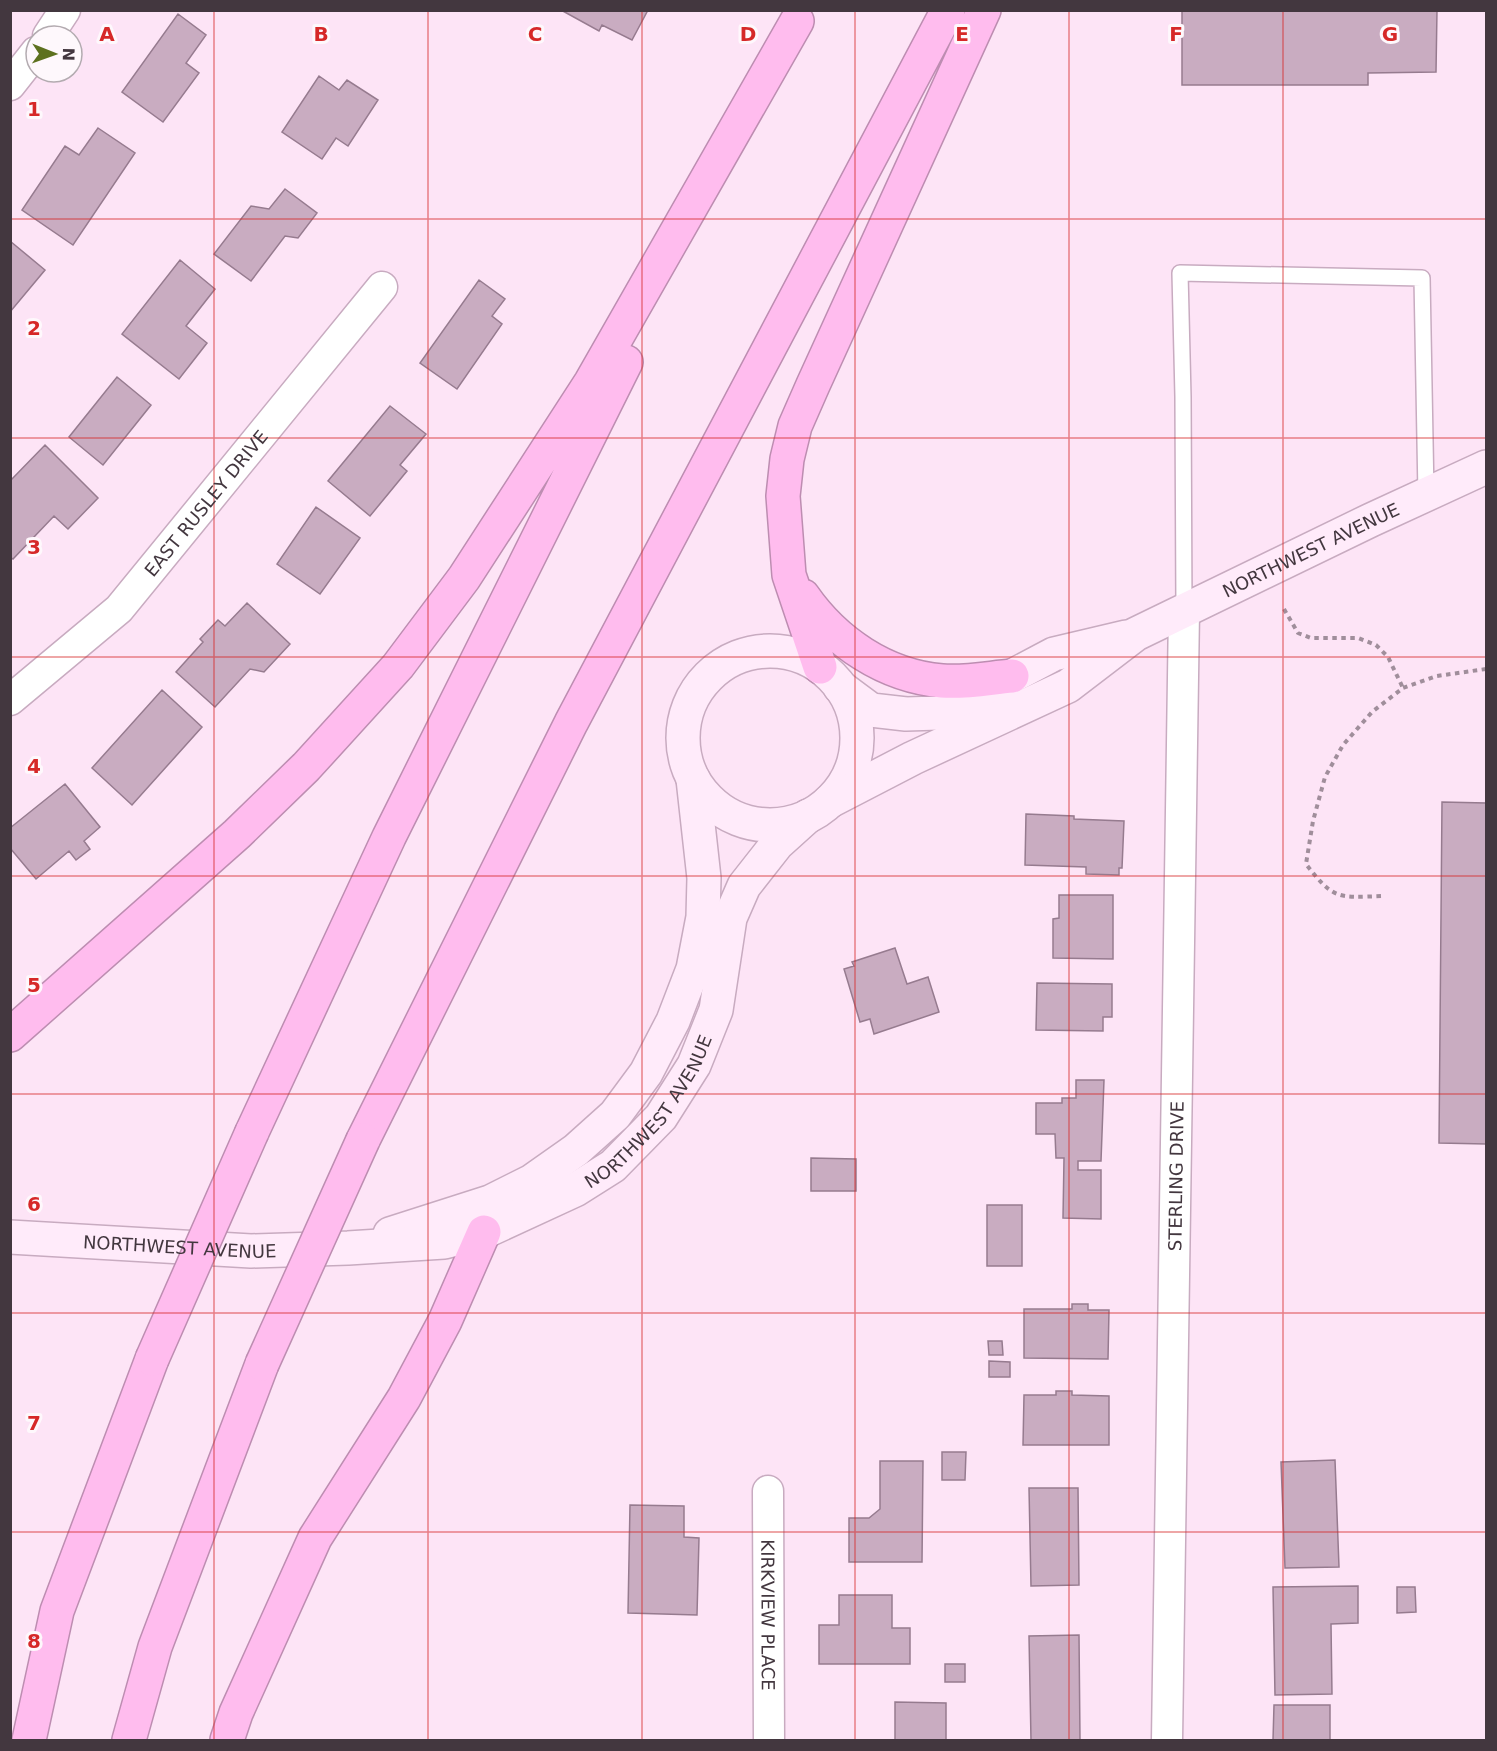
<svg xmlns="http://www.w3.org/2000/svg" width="1497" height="1751" viewBox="0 0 1497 1751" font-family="'DejaVu Sans',sans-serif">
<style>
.building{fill:#c9acc1;stroke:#967b8f;stroke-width:1.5}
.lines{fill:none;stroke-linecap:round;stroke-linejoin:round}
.lane-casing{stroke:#c8abc0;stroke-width:18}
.street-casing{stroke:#c8abc0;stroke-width:33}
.secondary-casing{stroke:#c8abc0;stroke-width:36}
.highway-casing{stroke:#bd8db1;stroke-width:36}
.path{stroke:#a08e9b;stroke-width:4;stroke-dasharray:4.5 4.5;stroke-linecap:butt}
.lane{stroke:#fff;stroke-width:15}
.street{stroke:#fff;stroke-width:30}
.secondary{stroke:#ffebfa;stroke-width:33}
.highway{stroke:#ffbcee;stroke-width:33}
.highway-bridge-casing{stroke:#bd8db1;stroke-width:36;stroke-linecap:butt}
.highway-bridge{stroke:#ffbcee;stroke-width:33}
.grid{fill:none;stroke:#d62828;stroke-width:1.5;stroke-opacity:0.55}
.labels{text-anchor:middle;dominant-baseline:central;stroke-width:6;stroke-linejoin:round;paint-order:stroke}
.street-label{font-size:18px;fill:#43373f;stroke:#fef8fc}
.grid-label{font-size:20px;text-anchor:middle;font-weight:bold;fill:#d62828;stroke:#fef8fc;stroke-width:6;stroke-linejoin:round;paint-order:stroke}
</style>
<rect width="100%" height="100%" fill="#fde4f6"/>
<path class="building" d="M561,10h87l-16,30 -30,-15 -3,6z
M1182,10h255l-1,62 -68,1v12h-186z
M178,14l28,21 -20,28 13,10 -36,49 -41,-30z
M319,76l20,14 8,-10 31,20 -30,46 -12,-8 -14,21 -40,-27z
M98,128l37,25 -62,92 -51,-35 43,-64 14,9z
M285,189l32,24 -19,25 -13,-2 -34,45 -37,-27 37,-48 18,3z
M10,241l35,29 -35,42z
M180,260l35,29 -29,37 21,17 -28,36 -57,-45z
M479,280l26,19 -13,17 10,8 -45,65 -37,-26z
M117,377l34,28 -48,60 -34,-28z
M390,406l36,28 -26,31 7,6 -37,45 -42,-35z
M45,445l53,53 -30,31 -14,-13 -41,43 -3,-2v-76z
M316,507l44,31 -40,56 -43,-30z
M247,603l43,41 -26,28 -14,-3 -35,38 -39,-35 27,-30 -3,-3 18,-19 7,6z
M162,690l40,37 -70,78 -40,-37z
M65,784l35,43 -16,14 6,8 -14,11 -7,-9 -33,28 -26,-31v-20z
M1442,802l44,1v341l-47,-1z
M1026,814l48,2v3l50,2 -2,47h-3v7l-33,-1v-7l-61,-2z
M1059,895h54v64l-60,-1v-39l6,-1z
M895,948l12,36 21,-7 11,35 -65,22 -4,-15 -10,3 -16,-53 10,-3 -2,-4z
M1037,983l75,1v33h-9v14l-67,-1z
M1076,1080h28l-3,81h-23v9h23v49l-38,-1 1,-60h-8l-1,-24h-19v-31h26v-5h14z
M811,1158l45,1v32h-45z
M987,1205h35v61h-35z
M1072,1304h16v6h21l-1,49 -84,-1v-49h48z
M988,1341h14l1,14h-14z
M989,1361l21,1v15h-21z
M1056,1391h16v4l37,1v49h-86l1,-50h32z
M942,1452h24l-1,28h-23z
M1335,1460l4,107 -54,1 -4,-106z
M880,1461h43l-1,101h-73v-44h20l11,-9z
M1029,1488h49l1,97 -48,1z
M630,1505l54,1v31l15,1 -2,77 -69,-2z
M1358,1586v37l-27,1 1,70 -57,1 -2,-108z
M1397,1587h18l1,25 -19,1z
M839,1595h53v33h18v36h-91v-39h20z
M1079,1635l1,105h-49l-2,-104z
M945,1664h20v18h-20z
M895,1702l51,1v37h-51z
M1274,1705h56v35h-57z"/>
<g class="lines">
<g class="lane-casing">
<path id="lane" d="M1184,611l-1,-214 -3,-124 242,5 4,217"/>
</g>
<g class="street-casing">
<g id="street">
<path d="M48,36l17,-26"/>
<path d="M10,85l26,-33"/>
<path id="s1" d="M10,700l109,-91 263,-322"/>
<path id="s2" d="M768,1491l1,249"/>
<path id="s3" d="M1167,1740l17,-1129"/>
</g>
</g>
<g class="secondary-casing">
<g id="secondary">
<circle cx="770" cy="738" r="87"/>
<path d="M840,687l31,23 35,4 33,-1 28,-13 87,-46 72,-17"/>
<path id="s4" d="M830,801l83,-43 155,-72 68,-52 235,-114 115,-53"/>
<path d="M390,1234l100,-32 42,-21 44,-31 39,-35 31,-42 27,-52 20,-52 10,-52 1,-39 -11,-99"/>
<path id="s5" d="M10,1237l241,14 97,-3 96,-6 40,-10 91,-42 38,-24 48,-49 33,-52 22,-55 14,-92 14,-32 33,-42 31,-28"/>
</g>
</g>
<g class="highway-casing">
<path id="highway" d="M803,596c32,46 82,80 139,85 23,2 47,-3 70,-5
M820,667l-31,-92 -6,-79 4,-37 8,-33 18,-41 171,-375
M10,1035l227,-201 69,-67 92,-101 66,-88 127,-196 206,-361
M252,1132l137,-295 237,-475
M363,1140l208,-417 377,-713
M29,1740l28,-129 95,-252
M129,1740l26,-93 107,-283
M227,1740l9,-27 79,-175 89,-140 41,-77 39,-89"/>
</g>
<path class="path" d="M1284,609l14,24 13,5h47l18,7 12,12 15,31
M1381,896c-44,2 -48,3 -75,-32l7,-43 12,-44 18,-32 29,-33 31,-24 34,-12 49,-7"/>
<use href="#lane" class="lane"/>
<use href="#street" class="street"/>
<use href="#secondary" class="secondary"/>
<use href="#highway" class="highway"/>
<g class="highway-bridge-casing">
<path id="highway-bridge" d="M152,1359l100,-227
M262,1364l101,-224"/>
</g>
<use href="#highway-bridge" class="highway-bridge"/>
</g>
<path class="grid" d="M214,10v1730M428,10v1730M642,10v1730M855,10v1730M1069,10v1730M1283,10v1730M10,219h1476M10,438h1476M10,657h1476M10,876h1476M10,1094h1476M10,1313h1476M10,1532h1476"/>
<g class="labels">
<g class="street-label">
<text stroke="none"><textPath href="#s1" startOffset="279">EAST RUSLEY DRIVE</textPath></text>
<text stroke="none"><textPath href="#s4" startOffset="544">NORTHWEST AVENUE</textPath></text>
<text stroke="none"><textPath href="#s5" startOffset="686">NORTHWEST AVENUE</textPath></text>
<text stroke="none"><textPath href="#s3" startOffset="564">STERLING DRIVE</textPath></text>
<text stroke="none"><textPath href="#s5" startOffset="170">NORTHWEST AVENUE</textPath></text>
<text stroke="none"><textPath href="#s2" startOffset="124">KIRKVIEW PLACE</textPath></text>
</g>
</g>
<g class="grid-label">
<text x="107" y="41">A</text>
<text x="321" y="41">B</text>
<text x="535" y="41">C</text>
<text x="748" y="41">D</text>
<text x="962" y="41">E</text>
<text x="1176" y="41">F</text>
<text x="1390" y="41">G</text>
<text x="34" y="116">1</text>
<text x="34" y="335">2</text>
<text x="34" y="554">3</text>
<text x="34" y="773">4</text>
<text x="34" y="992">5</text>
<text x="34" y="1211">6</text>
<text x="34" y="1430">7</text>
<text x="34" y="1648">8</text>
</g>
<rect width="1497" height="1751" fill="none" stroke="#43373f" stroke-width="24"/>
<g transform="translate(54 54) rotate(91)"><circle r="28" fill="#fef8fc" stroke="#b3abb0" stroke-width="1.5"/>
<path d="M0-4.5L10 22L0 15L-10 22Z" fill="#5d711f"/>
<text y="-9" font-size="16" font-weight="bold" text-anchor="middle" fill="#43373f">N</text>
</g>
</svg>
